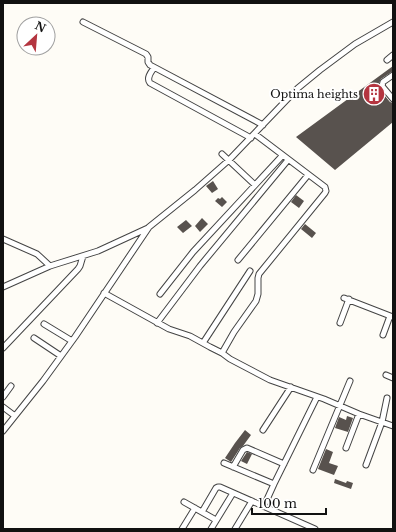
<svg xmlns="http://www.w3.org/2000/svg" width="396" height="532" viewBox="0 0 396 532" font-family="'Libre Baskerville',serif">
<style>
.building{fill:#58524e}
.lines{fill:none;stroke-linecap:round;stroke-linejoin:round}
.minor-casing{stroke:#444;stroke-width:7}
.minor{stroke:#fff;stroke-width:5}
.labels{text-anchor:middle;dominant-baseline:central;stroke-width:4;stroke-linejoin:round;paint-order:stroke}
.poi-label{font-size:11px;fill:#111;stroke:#fff;text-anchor:end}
</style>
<rect width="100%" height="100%" fill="#fefcf6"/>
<path class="building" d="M393,66v5l-12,8 -3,6 1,4 11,13 3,1v19l-58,48 -39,-33z
M213,181l5,8 -6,4 -6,-7z
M296,195l8,6 -5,7 -8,-6z
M222,197l5,5 -5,5 -7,-6 3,-3 2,1z
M202,218l6,6 -8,8 -5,-6z
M186,220l6,6 -9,7 -6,-6z
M305,224l11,9 -4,5 -11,-9z
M347,416l6,2 -5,14 -13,-4 4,-11 7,3z
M245,430l6,5 -8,11 -3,2 -9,14 -6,-4 10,-15z
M326,449l7,3 -4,11 9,3 -4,9 -16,-6z
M247,452l5,2 -5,10 -6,-3z
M335,479l11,4 1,-2 6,2 -2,6 -17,-6z"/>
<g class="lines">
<g class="minor-casing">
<path id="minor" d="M83,22l63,32 2,3v5l2,3 113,60
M387,60l6,-5
M154,68c-3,4 -8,10 -4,15l101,55
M393,75l-10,7 -1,4 11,13
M222,154l33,31
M3,239l34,15 13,12
M238,260l70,-85
M3,287l47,-21 48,-15 50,-23
M104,293l65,36 21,7 20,11 12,6 8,6 40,21 54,19 35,15 34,12
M160,294l33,-42 89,-96
M344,298l49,19
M157,323l43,-57 88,-106
M340,323l9,-24
M44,324l28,17
M383,335l7,-19
M34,338l27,18
M203,343l47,-72
M3,348l75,-79 2,-3 3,-10
M222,353l12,-21 22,-31 2,-7v-16l1,-4 66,-81 1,-2 -1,-4 -70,-53
M386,375l7,3
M3,397l8,-11
M3,407l12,9
M263,430l28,-43
M3,431l40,-50 32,-44 74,-110 46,-37 34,-30 69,-72 22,-18 35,-26 38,-22
M346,448l13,-34
M224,463l50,21
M366,465l16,-43 5,-24
M233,467l10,-17 4,-2 37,16
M313,470l37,-89
M184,502l32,18
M264,506l10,-22 43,-87
M202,512l14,-24 2,-1h2l95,42
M182,529l13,-21
M211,529l22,-36
M235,529l17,-28"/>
</g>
<use href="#minor" class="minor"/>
</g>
<defs>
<g id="building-disc" transform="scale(1.15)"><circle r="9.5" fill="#b43540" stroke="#fff"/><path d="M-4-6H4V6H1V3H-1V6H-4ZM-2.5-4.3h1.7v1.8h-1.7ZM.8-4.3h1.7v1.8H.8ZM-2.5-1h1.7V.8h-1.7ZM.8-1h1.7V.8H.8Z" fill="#fff"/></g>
</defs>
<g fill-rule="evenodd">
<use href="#building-disc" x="374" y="94"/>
</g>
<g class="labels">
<g class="poi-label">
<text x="358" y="94">Optima heights</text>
</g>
</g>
<rect width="396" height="532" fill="none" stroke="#111111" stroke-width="8"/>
<g transform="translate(36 36) rotate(26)"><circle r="19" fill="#ffffff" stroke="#a0a0a0"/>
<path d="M0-3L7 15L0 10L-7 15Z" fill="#b43540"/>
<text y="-6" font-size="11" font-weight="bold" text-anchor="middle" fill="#111111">N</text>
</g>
<path d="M252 508v6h74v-6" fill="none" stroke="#111111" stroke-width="2"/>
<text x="258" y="508" font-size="12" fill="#111111" stroke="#ffffff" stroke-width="3" paint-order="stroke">100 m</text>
</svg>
